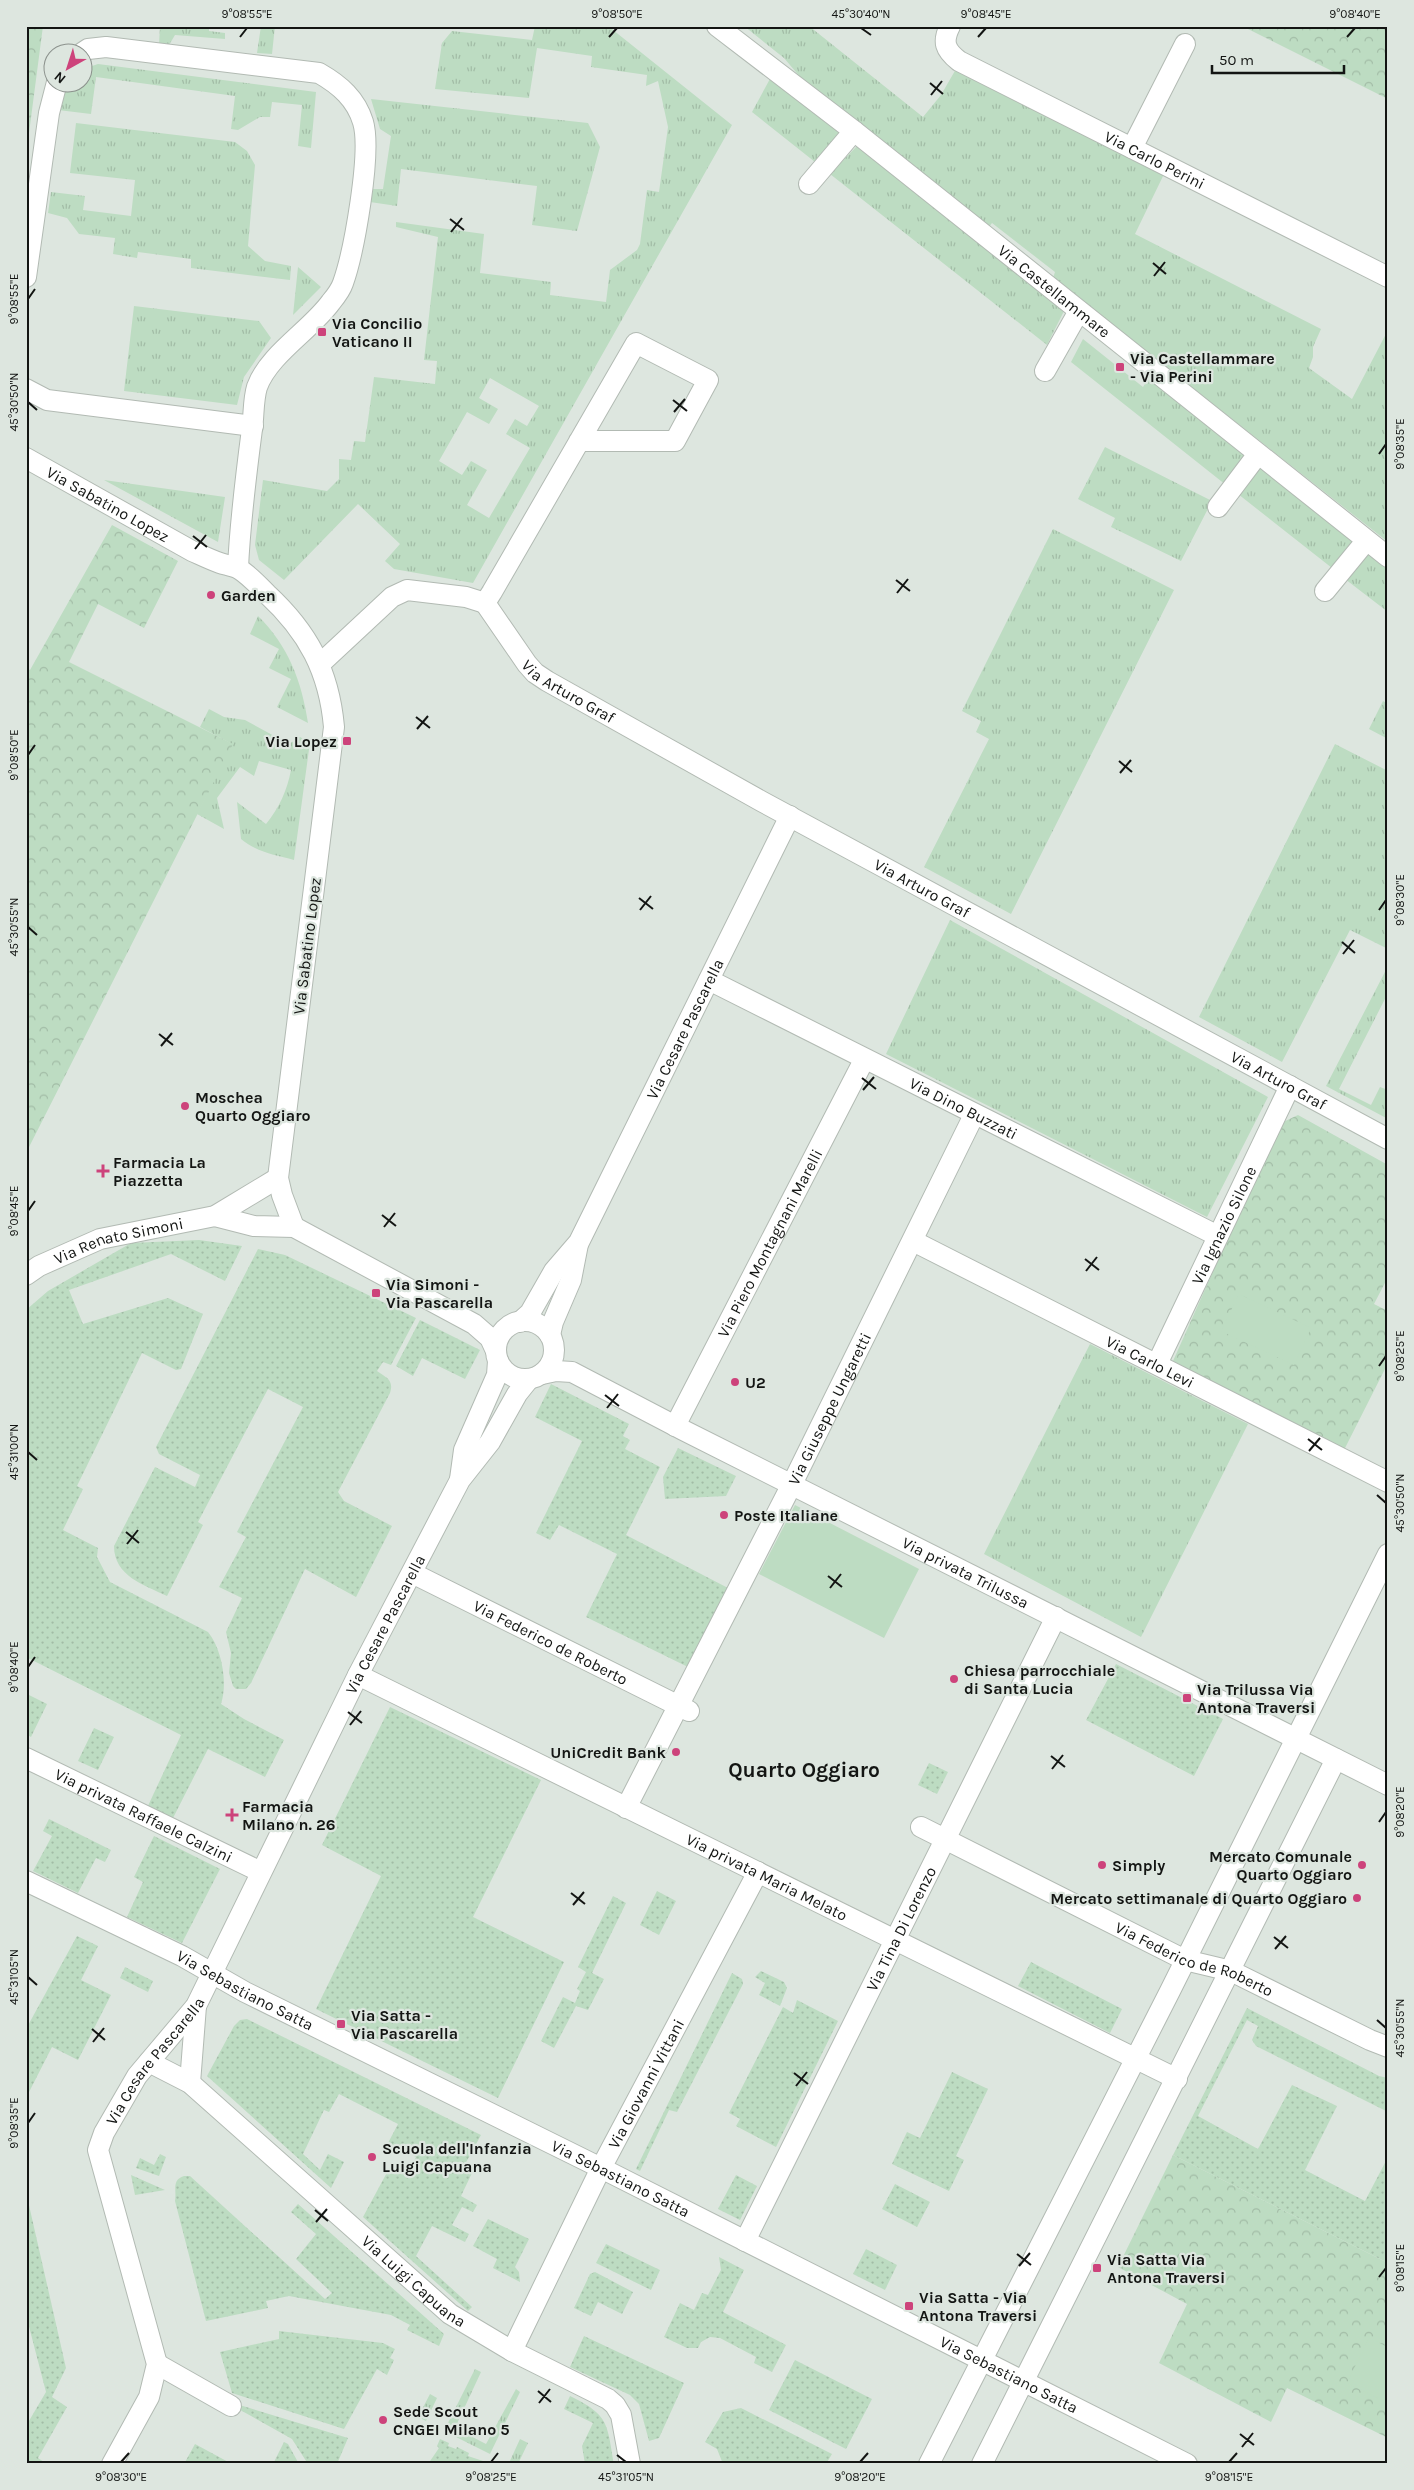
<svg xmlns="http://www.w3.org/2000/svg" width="1414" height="2490" viewBox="0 0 1414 2490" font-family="Karla,sans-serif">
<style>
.grass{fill:url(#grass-tufts);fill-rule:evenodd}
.forest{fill:url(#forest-crowns)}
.garden{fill:url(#garden-dots)}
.pitch{fill:#bddcc2}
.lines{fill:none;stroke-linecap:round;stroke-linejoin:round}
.minor-casing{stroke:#b2bab3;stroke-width:22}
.minor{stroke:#fff;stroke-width:20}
.ticks{fill:none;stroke:#131513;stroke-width:2}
.poi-dot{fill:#cd437b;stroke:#dde6df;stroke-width:2}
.labels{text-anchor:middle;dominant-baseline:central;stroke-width:4.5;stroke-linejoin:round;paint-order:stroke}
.street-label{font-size:16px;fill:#131513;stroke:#dde6df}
.poi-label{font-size:16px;font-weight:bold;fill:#131513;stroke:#dde6df;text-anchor:start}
.district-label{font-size:21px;font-weight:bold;fill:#131513;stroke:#dde6df}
.neatline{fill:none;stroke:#131513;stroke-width:2}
.ticks-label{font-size:12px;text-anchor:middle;fill:#131513}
</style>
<defs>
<pattern id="grass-tufts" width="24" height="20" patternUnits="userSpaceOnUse" patternTransform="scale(1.25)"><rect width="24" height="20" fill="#bddcc2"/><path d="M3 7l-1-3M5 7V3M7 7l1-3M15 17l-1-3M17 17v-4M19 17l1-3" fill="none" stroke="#a2bca6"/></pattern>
<pattern id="forest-crowns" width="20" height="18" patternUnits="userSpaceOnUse" patternTransform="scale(1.25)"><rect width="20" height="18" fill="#bddcc2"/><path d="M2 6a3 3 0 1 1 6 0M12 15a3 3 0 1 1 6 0" fill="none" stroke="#a2bca6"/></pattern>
<pattern id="garden-dots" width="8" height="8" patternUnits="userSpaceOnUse" patternTransform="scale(1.25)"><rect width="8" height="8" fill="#bddcc2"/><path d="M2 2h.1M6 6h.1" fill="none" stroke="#a2bca6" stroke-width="1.8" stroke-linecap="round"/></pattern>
</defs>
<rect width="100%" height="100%" fill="#dde6df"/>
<path class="grass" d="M160,26h49v5l16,2v6l-50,-4 -6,10h-10z
M261,26h14l-3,28 -15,-1z
M535,26h73l124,99 -259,458 -79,-14 -9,-8 15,-17 -42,-40 -74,76 -25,-20 -4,-15 8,-65 64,11 12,-12v-20l12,1 3,-19 11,1 9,-65 61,7 2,-23 -13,-1 14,-123 -42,-10v-5l88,12 -4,39 71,9 -1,13 56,7 4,-32 27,-20 3,-6 7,-54 12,2 9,-65 -10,-46 -12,5 1,-11 -56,-8 1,-11 -55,-8 -8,50 -94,-9 7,-46 10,-12 80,9zM490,378l49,28 -12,20 -12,-7 -9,15 24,14 -41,70 -22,-13 20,-35 -16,-9 -9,14 -23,-14 28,-49 22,12 9,-15 -19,-11z
M744,26h65l114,91 18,-22 15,-26 209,103 -30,62 186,95 -8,18v10l-4,11 43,31 36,-69v212l-335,-264 2,-6 -63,-49 -3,4 -188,-149 -17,-20z
M98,64l218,28 -5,56 -13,-2 4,-41 -30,-3 -2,15h-10l-22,13 -7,-1 4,-33 -139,-19 -5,37 -33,-4 11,-27 13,-1 1,-13z
M771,77l69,55 -25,30 -63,-50z
M371,99l217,24 12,24 -23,84 -45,-6 5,-39 -136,-17 -4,37 -27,-4 2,-13h11l8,-53 -11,-7z
M76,123l159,19 12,9 8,14 -7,81 17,15 26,5 -1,14 -99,-12v-9l-53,-7 -1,6 -24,-4 2,-16 -36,-4 -12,-16 -19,-5 3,-21 34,4 -2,14 48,6 4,-36 -65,-7z
M857,146l207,165 -17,34 -217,-171z
M298,267l23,20 -28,28z
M134,306l125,15 12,17 -27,39 -7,28 -113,-14z
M1083,339l60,48 6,-10 100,80 -23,28 -155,-123z
M1105,447l107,54 -31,60 -70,-34 4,-9 -37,-19z
M1260,466l94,74 -22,28 -94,-74z
M104,480l121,17 -7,45z
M1053,529l121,61 -163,324 -87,-47 65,-128 -13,-7 5,-11 -19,-10z
M1364,553l8,1 16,12v46l-43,-33z
M258,616c30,29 44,66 50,107l-31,-16 14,-28 -22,-11 10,-19 -29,-15z
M1383,701l5,3v35l-19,-10z
M209,709l15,8 21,3 44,24 11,-7 10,5 -16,118c-19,-5 -38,-8 -53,-21l-4,-37 29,22c13,-16 21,-33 25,-54l-32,-9 -5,15 -14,-9 -23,31 7,31 -27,-15 35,-70 -32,-17z
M1335,744l53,27v178l-38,-19 -68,132 -83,-45z
M950,920l318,177 -61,120 -321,-163z
M1388,966v27l-49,96 32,16 9,-18 8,3v29l-62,-33z
M1090,1344l158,80 -107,213 -157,-83z
M475,2369l6,3 -26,56 31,16 30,-55 4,3 -30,62 -46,-23z
M430,2394l7,4 -11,23 -8,-4z
M520,2439l8,4 -10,21 -9,-1z"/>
<path class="forest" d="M26,26h17l-17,130z
M1242,26h146v73z
M112,525l66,36 -34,67 -46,-24 -29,58 164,82 -207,409v-485l4,2z
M1298,1115l90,50v112l-14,27 14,7v52l-45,89 -170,-91 106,-237z
M1173,2155l215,108v175l-101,-50 -16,34 -112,-59 28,-59 -69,-37z"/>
<path class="garden" d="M199,1240l43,6 -17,35 -54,-27 -102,36 14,34 85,-26 35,16 -22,55 -5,1 -34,-17 -65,133 6,3 -20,41 35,18 -1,9 13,25 98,50c14,17 20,51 13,72l23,15 40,21 -19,37 -57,-28 -36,71 -25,-12 34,-73 -155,-78v-347l22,-19 83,-48z
M258,1249l27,6 131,63 -25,47 -8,-3 -6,9c10,7 17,9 13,22l-52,99 6,9 48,25 -36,71 -51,-28 -54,114 -5,6h-10l-3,-3 -4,-13 2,-20 -5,-21 16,-34 -23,-11 27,-50 -9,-5 66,-125 -35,-18 -70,133 5,3 -36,71c-23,-11 -53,-20 -53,-50l41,-79 40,20 5,-12 -41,-21 -3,-7z
M420,1320l60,30 -15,29 -43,-21 -9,18 -17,-10z
M551,1384l78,40 -6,12 7,4 -5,9 35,18 -34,68 102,53 -40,79 -102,-50 31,-63 -58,-29 -9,15 -14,-7 46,-92 -47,-24z
M678,1448l58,28 -10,20 -61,3 -2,-22z
M1116,1664l107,55 -29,57 -108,-56z
M27,1694l20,10 -16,33 -5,-3z
M390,1707l151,73 -68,137 91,45 -66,136 -182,-89 65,-133 -59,-31z
M94,1728l20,9 -16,33 -20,-9z
M929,1763l19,9 -11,22 -19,-9z
M49,1819l62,31 -6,12 -9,-4 -18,35 -45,-22 19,-35 -9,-5z
M154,1836l66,33 -38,74 -55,-26 16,-35 -9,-5z
M657,1891l19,10 -17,34 -19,-10z
M613,1896l13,7 -34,70 12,6 -16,31 -12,-4 -22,42 -13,-7 22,-44 12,6 5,-12 -3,-2 9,-17 -8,-5z
M77,1936l21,10 -17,34 30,15 -33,65 -26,-13 -26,51v-69z
M1031,1962l91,47 -12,24 -92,-47z
M125,1967l28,14 -5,11 -28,-14z
M761,1971l23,11 3,6 -7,18 -21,-11 6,-12 -10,-6z
M732,1973l10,6 1,5 -66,128 -8,-2 -29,61 -4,-2z
M797,2000l41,21 -62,126 -40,-21 4,-7 -11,-6 54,-106 10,6z
M1247,2008l132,68 9,2v34l-132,-66 -4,-6 6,-14 -11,-6 -49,96 60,33 34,-64 45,21 -32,64 60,31 23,-44v106l-215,-108z
M247,2019l234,116 -18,33 9,5 -11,23 16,9 -4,7 -11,-5 -10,18 17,9 -4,8 -33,-16 -16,30 56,51 -4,4 -105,-94 28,-52 17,8 8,-16 -28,-14 10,-19 -59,-30 -10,18 -5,-2 -21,44 17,16 8,-16 16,8 -13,26 -124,-112 27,-50 6,-6z
M952,2072l36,17 -32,67 8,4 -15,31 -57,-27 15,-32 13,6z
M160,2154l6,3 -7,19 -23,-8 4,-10 14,7z
M131,2175l34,15 -30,5z
M736,2175l21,11 -17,34 -22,-11z
M184,2176h6l135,123 7,-6 -36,-34 20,-25 -25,-22 7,-8 146,130 -5,12 -32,-16 3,-5 -19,-10 -102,-19 -23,5 2,7 -62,13 -31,-120c2,-10 -4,-21 9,-25z
M895,2184l35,18 -13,25 -35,-18z
M26,2192l40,176 -14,29 15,10 -29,51 9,6h-21v-38l20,-34 -20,-77z
M488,2219l41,20 -14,28 4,5 1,10 -27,-14 4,-9 -24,-13z
M606,2244l54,26 -9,20 -55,-27z
M866,2249l31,16 -12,25 -32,-16z
M719,2257l25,13 -21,42 63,33 -14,27 -18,-9 2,-6 -36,-19 -10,-1 -9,5 -3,6h-11l-23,-11 16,-34 14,7 8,-17 6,2 13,-25z
M595,2272l38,20 -11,22 -24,-12 -7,14 -17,-8 16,-34z
M279,2331l104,12 12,6 -5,9 4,2 -7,15 -10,-6 -33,60 -112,-36 -12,-41 59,-13z
M584,2336l100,47 -25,55 -10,3 -10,-37 -9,-9 -60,-28z
M795,2360l77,39 -26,50 -77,-39z
M570,2396c39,19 37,27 44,68h-29l-3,-18 11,-23 -29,-14z
M233,2403l115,35 -11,26h-29l-16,-25 -59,-33z
M741,2408l91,46 -6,10h-103l-6,-15 -12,-7 18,-30z
M440,2439l9,4 -1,3 8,3 1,-2 12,6 -1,3 18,6 -1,2h-57l11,-16 -2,-2z
M284,2442l4,2 11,20h-26z
M195,2444l37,20h-48z"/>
<path class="pitch" d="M1239,1294l72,34 -17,37 -73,-34z
M795,1505l124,64 -35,69 -125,-64z
M1369,2338l19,9v56l-41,-20z"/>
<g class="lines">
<g class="minor-casing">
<g id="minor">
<path id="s1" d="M717,26l137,105 534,426"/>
<path id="s2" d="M950,26c-8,16 -5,24 9,35l429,216"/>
<path d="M82,53l6,-4 18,-2 213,26c21,12 37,26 44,49 9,30 -9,130 -20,161 -2,6 -7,13 -12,19 -20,28 -62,52 -74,85 -4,13 -3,29 -5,42 -6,46 -12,92 -14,139"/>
<path d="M1132,148l53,-104"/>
<path d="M809,184l45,-53"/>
<path d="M26,277l23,-164 8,-31"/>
<path d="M1045,371l34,-60"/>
<path d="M26,389l21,11 206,26"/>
<path id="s3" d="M26,458l166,93c9,4 19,9 28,12 6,2 13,3 19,6 10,6 19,16 28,25 41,38 62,77 67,133l-56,451 4,17 12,32"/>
<path d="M1218,507l40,-53"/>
<path d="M1325,591l41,-50"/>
<path id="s4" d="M485,603l42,61 8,9 12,8 214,120 627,338"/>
<path d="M485,603l7,-11 144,-249 72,37 -33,61h-96"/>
<path d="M320,664l72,-67 15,-7 59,7 19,6"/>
<path id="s5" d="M709,980l509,256"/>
<path d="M215,1216l39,10 40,1 180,97 16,14 6,13"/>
<path id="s6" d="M913,1241l475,241"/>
<path id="s7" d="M26,1275l13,-9 61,-27 115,-23 63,-38"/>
<circle cx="525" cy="1350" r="29"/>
<path id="s8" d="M520,1322l10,-9 24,-42 25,-29 211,-426"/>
<path d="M550,1335l3,-13 18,-42 7,-36"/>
<path id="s9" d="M1157,1364l133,-278"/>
<path id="s10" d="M542,1374l14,-3 16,1 111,58 705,355"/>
<path id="s11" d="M675,1426l189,-366"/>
<path d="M460,1479l4,-29 33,-75 1,-14"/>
<path id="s12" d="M412,1573l277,138"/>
<path id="s13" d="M358,1675l819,404"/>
<path id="s14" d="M26,1758l235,114"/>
<path id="s15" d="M626,1808l166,-324 182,-369"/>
<path id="s16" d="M921,1827l264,133 46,11 139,69 18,7"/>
<path id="s17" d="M26,1881l156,75 63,36 356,176 586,296"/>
<path id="s18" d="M149,2062l41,21 260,231 62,37 96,48 7,6 6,10 9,49"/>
<path d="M190,2083l6,-77"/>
<path id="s19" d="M745,2241l311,-624"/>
<path id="s20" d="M512,2351l89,-183 157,-296"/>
<path d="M157,2364l74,42"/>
<path id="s21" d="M112,2464l37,-67 8,-33 -59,-214 6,-17 33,-57 59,-70 162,-331 102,-195 30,-38 27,-48 12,-15"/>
<path d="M929,2464l241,-473 218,-437"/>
<path d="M982,2464l354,-705"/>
</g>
</g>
<use href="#minor" class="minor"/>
</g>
<path class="ticks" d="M861,28l10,7M240,37l7,-9M609,37l8,-9M978,37l8,-9M1347,37l8,-9M930,83l13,11M931,95l11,-14M450,219l14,11M451,232l11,-14M1153,263l13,11M1154,276l11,-14M28,299l7,-10M673,400l14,11M28,402l9,8M674,412l11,-13M1379,454l7,-10M193,536l14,11M195,549l11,-14M896,580l14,11M897,593l11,-14M416,717l14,11M417,729l11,-13M28,755l7,-10M1119,761l13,11M1120,773l11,-13M639,898l14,11M640,910l11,-14M1379,910l7,-10M28,927l9,8M1342,942l13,11M1343,954l11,-14M159,1034l14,11M161,1046l11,-13M862,1078l14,11M863,1090l11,-13M28,1211l7,-10M382,1215l14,11M384,1227l11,-14M1085,1259l14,11M1086,1271l11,-14M1379,1366l7,-10M605,1395l14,11M607,1408l11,-14M1308,1439l14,11M1309,1451l11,-13M28,1452l9,8M1377,1495l9,8M126,1532l13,11M127,1544l11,-14M828,1576l14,11M830,1588l11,-14M28,1667l7,-10M348,1712l14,11M350,1725l11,-14M1051,1756l14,11M1052,1769l11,-14M1379,1822l7,-10M571,1893l14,11M573,1905l11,-13M1274,1937l14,11M1275,1949l11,-13M28,1977l9,8M1377,2020l9,8M92,2029l13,11M93,2042l11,-14M794,2073l14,11M796,2086l11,-14M28,2123l7,-10M315,2210l13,11M316,2222l11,-13M1017,2254l14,11M1019,2266l11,-13M1379,2277l7,-9M538,2391l13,11M539,2403l11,-14M1240,2434l14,11M1242,2447l11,-14M617,2455l9,7M121,2462l8,-9M491,2462l7,-9M860,2462l8,-9M1229,2462l8,-9"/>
<g class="poi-dot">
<rect x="317" y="327" width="10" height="10" rx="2.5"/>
<rect x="1115" y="362" width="10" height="10" rx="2.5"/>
<circle cx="211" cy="595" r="5"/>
<rect x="342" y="736" width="10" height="10" rx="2.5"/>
<circle cx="185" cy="1106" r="5"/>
<path d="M100.5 1163.5h5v5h5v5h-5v5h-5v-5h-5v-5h5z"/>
<rect x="371" y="1288" width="10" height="10" rx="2.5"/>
<circle cx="735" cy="1382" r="5"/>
<circle cx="724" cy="1515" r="5"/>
<circle cx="954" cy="1679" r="5"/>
<rect x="1182" y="1693" width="10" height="10" rx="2.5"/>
<circle cx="676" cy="1752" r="5"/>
<path d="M229.5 1807.5h5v5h5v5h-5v5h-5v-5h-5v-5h5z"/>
<circle cx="1102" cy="1865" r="5"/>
<circle cx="1362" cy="1865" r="5"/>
<circle cx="1357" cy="1898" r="5"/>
<rect x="336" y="2019" width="10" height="10" rx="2.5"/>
<circle cx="372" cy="2157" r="5"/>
<rect x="1092" y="2263" width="10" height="10" rx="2.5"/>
<rect x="904" y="2301" width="10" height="10" rx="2.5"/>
<circle cx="383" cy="2420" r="5"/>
</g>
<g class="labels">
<g class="street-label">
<text stroke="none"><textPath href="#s2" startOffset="260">Via Carlo Perini</textPath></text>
<text stroke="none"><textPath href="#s1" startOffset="429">Via Castellammare</textPath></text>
<text stroke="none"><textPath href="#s3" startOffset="94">Via Sabatino Lopez</textPath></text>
<text stroke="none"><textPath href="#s4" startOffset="124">Via Arturo Graf</textPath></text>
<text stroke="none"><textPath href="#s4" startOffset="529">Via Arturo Graf</textPath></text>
<text transform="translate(307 946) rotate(-83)">Via Sabatino Lopez</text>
<text stroke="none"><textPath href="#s8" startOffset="338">Via Cesare Pascarella</textPath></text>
<text stroke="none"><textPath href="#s4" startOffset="934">Via Arturo Graf</textPath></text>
<text stroke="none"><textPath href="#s5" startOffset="285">Via Dino Buzzati</textPath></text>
<text stroke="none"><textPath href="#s9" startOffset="154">Via Ignazio Silone</textPath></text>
<text stroke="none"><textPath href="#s7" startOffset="100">Via Renato Simoni</textPath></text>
<text stroke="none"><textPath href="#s11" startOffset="206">Via Piero Montagnani Marelli</textPath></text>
<text stroke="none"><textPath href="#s6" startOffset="266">Via Carlo Levi</textPath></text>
<text stroke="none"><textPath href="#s15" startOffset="448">Via Giuseppe Ungaretti</textPath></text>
<text stroke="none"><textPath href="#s10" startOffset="472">Via privata Trilussa</textPath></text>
<text stroke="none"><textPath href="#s21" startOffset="934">Via Cesare Pascarella</textPath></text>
<text stroke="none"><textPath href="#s12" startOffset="155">Via Federico de Roberto</textPath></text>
<text stroke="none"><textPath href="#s14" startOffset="131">Via privata Raffaele Calzini</textPath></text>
<text stroke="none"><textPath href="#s13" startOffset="456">Via privata Maria Melato</textPath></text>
<text stroke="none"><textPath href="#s19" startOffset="349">Via Tina Di Lorenzo</textPath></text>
<text stroke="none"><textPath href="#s16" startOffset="304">Via Federico de Roberto</textPath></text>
<text stroke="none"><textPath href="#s17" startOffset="245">Via Sebastiano Satta</textPath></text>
<text stroke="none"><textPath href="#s21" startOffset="439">Via Cesare Pascarella</textPath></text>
<text stroke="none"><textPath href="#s20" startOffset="299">Via Giovanni Vittani</textPath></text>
<text stroke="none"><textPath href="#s17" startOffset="665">Via Sebastiano Satta</textPath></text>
<text stroke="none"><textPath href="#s18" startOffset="345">Via Luigi Capuana</textPath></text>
<text stroke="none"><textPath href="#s17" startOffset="1100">Via Sebastiano Satta</textPath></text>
</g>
<g class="poi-label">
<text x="332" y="323">Via Concilio<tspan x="332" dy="18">Vaticano II</tspan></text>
<text x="1130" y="358">Via Castellammare<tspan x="1130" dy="18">- Via Perini</tspan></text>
<text x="221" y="595">Garden</text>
<text x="337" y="741" text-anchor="end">Via Lopez</text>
<text x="195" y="1097">Moschea<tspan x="195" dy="18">Quarto Oggiaro</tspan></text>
<text x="113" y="1162">Farmacia La<tspan x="113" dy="18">Piazzetta</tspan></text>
<text x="386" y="1284">Via Simoni -<tspan x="386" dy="18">Via Pascarella</tspan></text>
<text x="745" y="1382">U2</text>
<text x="734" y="1515">Poste Italiane</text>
<text x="964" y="1670">Chiesa parrocchiale<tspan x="964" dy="18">di Santa Lucia</tspan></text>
<text x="1197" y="1689">Via Trilussa Via<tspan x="1197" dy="18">Antona Traversi</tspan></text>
<text x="666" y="1752" text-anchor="end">UniCredit Bank</text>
<text x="242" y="1806">Farmacia<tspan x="242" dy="18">Milano n. 26</tspan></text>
<text x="1352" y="1856" text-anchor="end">Mercato Comunale<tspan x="1352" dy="18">Quarto Oggiaro</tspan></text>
<text x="1112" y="1865">Simply</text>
<text x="1347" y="1898" text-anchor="end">Mercato settimanale di Quarto Oggiaro</text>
<text x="351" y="2015">Via Satta -<tspan x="351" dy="18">Via Pascarella</tspan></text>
<text x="382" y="2148">Scuola dell'Infanzia<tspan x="382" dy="18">Luigi Capuana</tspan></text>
<text x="1107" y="2259">Via Satta Via<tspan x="1107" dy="18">Antona Traversi</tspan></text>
<text x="919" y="2297">Via Satta - Via<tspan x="919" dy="18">Antona Traversi</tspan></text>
<text x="393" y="2411">Sede Scout<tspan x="393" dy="18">CNGEI Milano 5</tspan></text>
</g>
<g class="district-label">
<text x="804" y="1770">Quarto Oggiaro</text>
</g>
</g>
<rect width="1414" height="2490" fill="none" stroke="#dde6df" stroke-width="55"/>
<g transform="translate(68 68) rotate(219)"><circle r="24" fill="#dde6df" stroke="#8c928d"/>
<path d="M0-4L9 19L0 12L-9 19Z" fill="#cd437b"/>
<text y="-8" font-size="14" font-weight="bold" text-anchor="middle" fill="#131513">N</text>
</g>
<path d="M1212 65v8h132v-8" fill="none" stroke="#131513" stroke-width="2.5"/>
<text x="1219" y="65" font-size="15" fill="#131513" stroke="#dde6df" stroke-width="4" paint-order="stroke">50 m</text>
<rect x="28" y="28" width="1358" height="2434" class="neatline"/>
<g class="ticks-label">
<text x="247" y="18">9°08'55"E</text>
<text x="617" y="18">9°08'50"E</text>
<text x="861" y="18">45°30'40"N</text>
<text x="986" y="18">9°08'45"E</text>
<text x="1355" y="18">9°08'40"E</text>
<text transform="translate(14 299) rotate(-90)" y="4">9°08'55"E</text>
<text transform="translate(14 402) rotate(-90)" y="4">45°30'50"N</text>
<text transform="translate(1400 444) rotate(-90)" y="4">9°08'35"E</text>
<text transform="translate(14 755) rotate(-90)" y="4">9°08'50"E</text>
<text transform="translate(1400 900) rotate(-90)" y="4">9°08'30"E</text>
<text transform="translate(14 927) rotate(-90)" y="4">45°30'55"N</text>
<text transform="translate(14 1211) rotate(-90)" y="4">9°08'45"E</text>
<text transform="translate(1400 1356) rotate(-90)" y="4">9°08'25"E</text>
<text transform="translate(14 1452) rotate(-90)" y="4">45°31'00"N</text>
<text transform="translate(1400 1503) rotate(-90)" y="4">45°30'50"N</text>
<text transform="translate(14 1667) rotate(-90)" y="4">9°08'40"E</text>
<text transform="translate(1400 1812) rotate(-90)" y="4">9°08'20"E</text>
<text transform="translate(14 1977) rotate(-90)" y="4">45°31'05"N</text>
<text transform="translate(1400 2028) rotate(-90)" y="4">45°30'55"N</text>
<text transform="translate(14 2123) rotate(-90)" y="4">9°08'35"E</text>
<text transform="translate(1400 2268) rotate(-90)" y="4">9°08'15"E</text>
<text x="121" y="2481">9°08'30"E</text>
<text x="491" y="2481">9°08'25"E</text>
<text x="626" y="2481">45°31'05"N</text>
<text x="860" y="2481">9°08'20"E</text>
<text x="1229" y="2481">9°08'15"E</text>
</g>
</svg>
